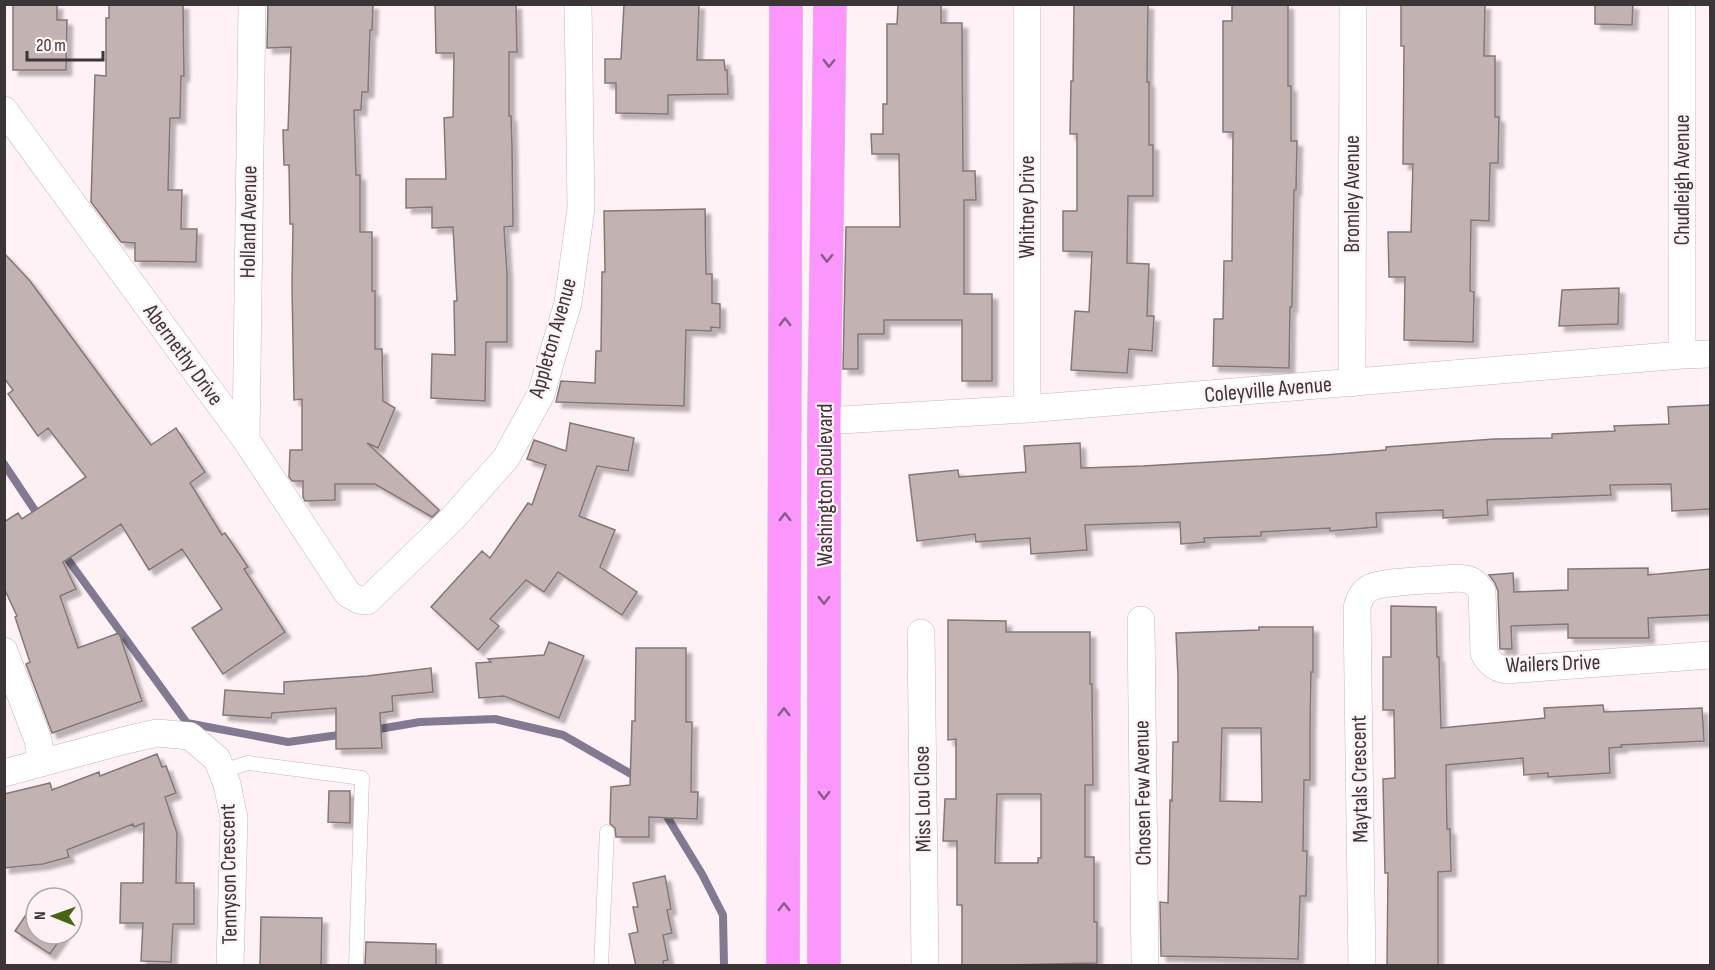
<svg xmlns="http://www.w3.org/2000/svg" width="1715" height="970" viewBox="0 0 1715 970" font-family="'Sofia Sans Condensed',sans-serif">
<style>
.lines{fill:none;stroke-linecap:round;stroke-linejoin:round}
.stream{stroke:#837a92;stroke-width:8}
.building{fill:#c3b2b2;stroke:#867776;stroke-width:1.5;fill-rule:evenodd;filter:url(#shadow)}
.lane-casing{stroke:#c4b5bb;stroke-width:15}
.street-casing{stroke:#c4b5bb;stroke-width:28}
.highway-casing{stroke:#d4d3d3;stroke-width:34}
.lane{stroke:#fff;stroke-width:14}
.street{stroke:#fff;stroke-width:27}
.highway{stroke:#fb96fc;stroke-width:33}
.oneway{stroke:#885c86}
.labels{text-anchor:middle;dominant-baseline:central;stroke-width:4.5;stroke-linejoin:round;paint-order:stroke}
.street-label{font-size:22px;fill:#3b3537;stroke:#fff2f6}
</style>
<defs>
<filter id="shadow"><feDropShadow dx="5.5" dy="5.5" stdDeviation="1.5" flood-color="#0004"/></filter>
</defs>
<rect width="100%" height="100%" fill="#fff2f6"/>
<g class="lines">
<path class="stream" d="M4,464l36,54
M63,553l124,170 101,19 58,-8
M373,730l47,-8 75,-3 68,16 75,43
M663,810l39,64 21,41 1,51"/>
</g>
<path class="building" d="M13,4h44v16h10l-1,50h-53z
M109,4h74l1,72h-3l-1,42h-10l-2,72h14l-1,39h16l-1,33 -61,-1v-18l-14,-1 -30,-40 4,-127 11,1v-58h3z
M268,4h105l-1,26h-2l-2,62h-6l-1,18h-7l2,65h4v57h12v59h3v58h7l1,52 12,7 -17,40 -11,-5 72,67 -7,7 -57,-33h-40v16l-30,1 -2,-4v-16h-11l-3,-4 1,-27h12v-51l-8,1 -2,-114 1,-62h-3l-1,-59h-5l-1,-35h5l3,-83 -24,1z
M435,4h81l1,48h-8v64h2l1,31 1,79 -9,1 3,46v69h-21l-1,59 -54,-3 1,-44 23,1 -1,-54h3l-4,-74 -21,1v-21l-26,1v-29h40l-2,-61 9,-1 1,-64h-18z
M624,4h75l-2,56h27l1,10h2l1,24 -60,1v19l-52,-1v-30h-11v-24h16z
M898,4h43v19h21l1,148h12l1,29h-12v94h28v87h-30v-61h-78v14h-26v35h-15l3,-142h54l-1,-73h-27l-1,-20h12v-30h4v-80h10z
M1074,4h74l-1,78h2v63h4v51h-25l-1,67 22,1 -2,52h7l-2,35 -23,-2 -2,24 -56,-3 4,-59 14,1 3,-60 -29,-1v-40h14v-77h-7l1,-53h2z
M1232,4h56v82h3v55h6l-1,49h-2l-2,117h-2l-1,61 -76,-2 1,-47h9l1,-58h8l1,-129h-10v-111h9z
M1401,4h84l-1,52h11v61h4l-1,46h-8l-1,58 -18,-1 -1,71 4,1 -1,50 -69,-2 1,-63h-16l-1,-45h23l2,-68h-10l1,-118h-3z
M1595,4h38l-1,21 -37,-1z
M705,209l1,65h6v29l8,1v24l-9,-1v4l-25,-1 -2,76 -128,-4 5,-21 34,2 1,-32h5l1,-79h3l-1,-61z
M4,253l26,28 121,164 25,-17 29,44 -15,11 32,52 3,-2 23,34 -4,2 41,63 -62,42 -31,-46 30,-19 -40,-60 -33,21 -28,-46 -58,38 13,27 -16,7 18,52 41,-15 23,68 -90,32 -26,-69 4,-2 -15,-45 2,-1 -13,-28v-66l14,-9 4,6 64,-42 -38,-49 -10,8 -30,-42 5,-4 -9,-12z
M1619,288l-1,36 -59,2 3,-36z
M1710,405v104l-38,2 -1,-27 -61,1 1,10 -124,5 1,15 -45,3v-8l-67,3 1,14 -47,4v-3l-69,4v4l-57,2 1,4 -24,2 -1,-22 -95,3 2,25 -56,4 -1,-16 -54,4 -1,-8 -58,7 -8,-66 49,-5 1,7 67,-5 -2,-26 56,-3 1,25 62,-2 182,-11 61,-5v-3l108,-8 58,-1v-4l63,-3 -1,-5 55,-2 -1,-17z
M570,423l64,15 -6,33 -31,-5 -18,50 36,14 -15,37 37,25 -15,23 -64,-43 -14,20 -18,-12 -36,39 9,7 -21,24 -47,-43 51,-56 8,7 38,-55 4,2 14,-40 -19,-6 7,-19 32,11z
M1648,568v7l62,-6v46l-62,3 1,20h-81v-14l-57,2 1,23h-12l-2,-58 -3,-8 -6,-8 24,-2 1,19 54,-2v-21z
M1391,606l45,1 1,50h2l2,71 104,-10 -1,-10 59,-3 1,7 98,-4 2,33 -83,4 1,2 -13,1 1,25 -62,4v-4l-24,2 -1,-17 -77,7 1,64h3l1,42 -13,1v94h-51l1,-93h-3l-2,-94 12,-1 -1,-68h-11v-53h8z
M948,620l58,1v11h84v52h2l1,101h-8v72h9v65h3v41l-135,3v-61h-5v-64h-14l2,-42h11v-60l-8,1zM997,794h44v64h-3v5h-43z
M1259,627h54v45h-2l-1,57v51h-6l-1,71h4l-1,45h-6l-2,63 -137,-3 -1,-54 8,1 2,-103 2,1 1,-59h5v-66l-2,-43 83,-3zM1222,728h39l1,74 -42,-1z
M549,642l35,14 -25,62 -55,-22 -25,2 -3,-35 15,-1 -3,-3 56,-4z
M636,648h50v74h6l-1,70h7l-1,27 -48,-2v20h-33l-1,-9 -5,-4 1,-37 19,-2 2,-64h3z
M431,668l2,24 -41,4 1,15 -13,2 2,35 -46,1v-41l-64,5 -1,5 -48,-3 2,-25 59,4v-12l83,-6z
M157,754l5,13 4,-1 10,27 -11,4 12,36 -1,50h18v41h-21l-2,38 -30,-1 2,-38h-23l1,-40h22l1,-60 -10,4 -1,-3 -66,26 2,7 -26,7 -39,4v-74l46,-11 2,7 47,-18 1,4z
M329,791h21v32l-22,-1z
M665,876l6,33 -4,1 5,23 -9,2 5,25 -5,1 1,5h-28l-7,-32 9,-2 -5,-25h5l-5,-24z
M36,900v34h28l-14,20 -35,-23z
M261,917l61,1 -1,48h-61z
M366,942l70,2v22h-71z"/>
<g class="lines">
<g class="lane-casing">
<path id="lane" d="M222,771l26,-8 114,15 -6,188
M601,966l6,-134"/>
</g>
<g class="street-casing">
<path id="street" d="M1027,4v405
M1682,4v351
M4,110l242,330 102,154 11,6 8,1 86,-83 53,-60 35,-64 27,-91 13,-95 -3,-204
M1352,383l1,-379
M824,421l203,-12 655,-54 28,-1
M246,440l6,-436
M1141,620l4,346
M921,633l4,333
M4,651l34,89 4,23
M4,773l122,-33 31,-7 33,3 27,23 10,25 7,34 -4,148
M1362,966l-5,-358c2,-9 5,-16 13,-20 11,-7 70,-8 87,-10 12,1 18,2 25,14l2,61c5,10 11,15 22,17l204,-15"/>
</g>
<g class="highway-casing">
<path id="highway" d="M783,966l3,-962
M824,966v-545l6,-417"/>
</g>
<use href="#lane" class="lane"/>
<use href="#street" class="street"/>
<use href="#highway" class="highway"/>
</g>
<defs><path id="oneway-chevron" d="M-2-3.5L2.5 0L-2 3.5" fill="none" stroke-width="1.6" stroke-linecap="round" stroke-linejoin="round" transform="scale(1.5)"/></defs>
<g class="oneway">
<use href="#oneway-chevron" transform="translate(829 63) rotate(91)"/>
<use href="#oneway-chevron" transform="translate(827 258) rotate(91)"/>
<use href="#oneway-chevron" transform="translate(785 322) rotate(-90)"/>
<use href="#oneway-chevron" transform="translate(785 517) rotate(-90)"/>
<use href="#oneway-chevron" transform="translate(824 600) rotate(90)"/>
<use href="#oneway-chevron" transform="translate(784 712) rotate(-90)"/>
<use href="#oneway-chevron" transform="translate(824 795) rotate(90)"/>
<use href="#oneway-chevron" transform="translate(784 907) rotate(-90)"/>
</g>
<g class="labels">
<g class="street-label">
<text transform="translate(1682 180) rotate(-90)">Chudleigh Avenue</text>
<text transform="translate(1352 194) rotate(-90)">Bromley Avenue</text>
<text transform="translate(1027 207) rotate(-90)">Whitney Drive</text>
<text transform="translate(249 222) rotate(-89)">Holland Avenue</text>
<text transform="translate(553 338) rotate(-74)">Appleton Avenue</text>
<text transform="translate(183 355) rotate(54)">Abernethy Drive</text>
<text transform="translate(1268 390) rotate(-5)">Coleyville Avenue</text>
<text transform="translate(825 485) rotate(-90)">Washington Boulevard</text>
<text transform="translate(1553 664) rotate(-2)">Wailers Drive</text>
<text transform="translate(1360 779) rotate(-91)">Maytals Crescent</text>
<text transform="translate(1143 793) rotate(-91)">Chosen Few Avenue</text>
<text transform="translate(923 799) rotate(-91)">Miss Lou Close</text>
<text transform="translate(229 874) rotate(-91)">Tennyson Crescent</text>
</g>
</g>
<rect width="1715" height="970" fill="none" stroke="#3b3537" stroke-width="12"/>
<g transform="translate(54 916) rotate(271)"><circle r="28" fill="#fff2f6" stroke="#b1a6aa" stroke-width="1.5"/>
<path d="M0-4.5L10 22L0 15L-10 22Z" fill="#486415"/>
<text y="-9" font-size="16" font-weight="bold" text-anchor="middle" fill="#3b3537">N</text>
</g>
<path d="M27 51v9h76v-9" fill="none" stroke="#3b3537" stroke-width="3"/>
<text x="36" y="51" font-size="18" fill="#3b3537" stroke="#fff2f6" stroke-width="4.5" paint-order="stroke">20 m</text>
</svg>
